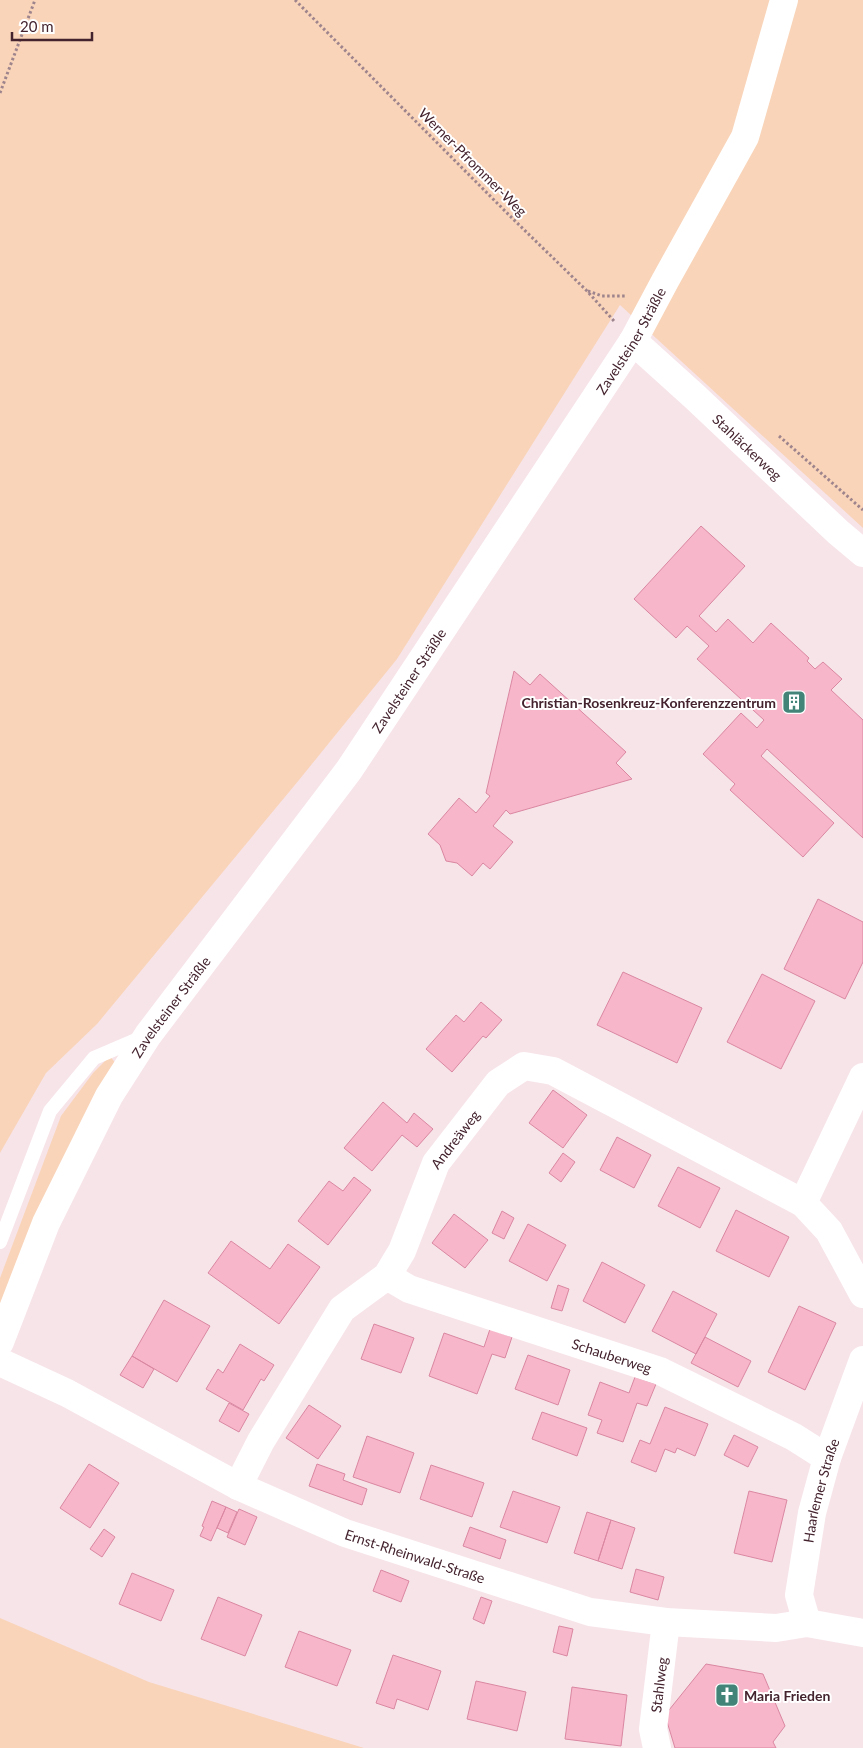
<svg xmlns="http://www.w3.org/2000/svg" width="863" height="1748" viewBox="0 0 863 1748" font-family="Lato,sans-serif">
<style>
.green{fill:#f9d4b9}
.building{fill:#f7b6ca;stroke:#da87a2}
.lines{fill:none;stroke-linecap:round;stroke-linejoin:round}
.path{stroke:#9e848c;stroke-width:3;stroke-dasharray:2.5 2.5;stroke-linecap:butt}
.lane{stroke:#fff;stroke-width:14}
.street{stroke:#fff;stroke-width:28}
.labels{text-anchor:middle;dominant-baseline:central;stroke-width:4;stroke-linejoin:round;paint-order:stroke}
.street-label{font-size:14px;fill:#44232e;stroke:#fff}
.poi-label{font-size:14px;font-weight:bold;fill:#44232e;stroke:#fff;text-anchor:end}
</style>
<rect width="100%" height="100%" fill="#f7e4e9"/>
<path class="green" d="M0,0h863v528l-243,-223 -223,354 -98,121 -202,244 -51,49 -46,80z
M110,1056l6,8 -116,246v-32l61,-162 32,-43z
M0,1618l149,64 215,66h-364z"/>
<path class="building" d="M701,526l44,40 -46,50 17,16 12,-13 25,24 18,-20 38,35 -2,3 8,8 8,-7 19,17 -11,11 32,30v118l-96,-89 -6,7 73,67 -31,34 -73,-67 5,-6 -32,-30 38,-41 16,15 7,-8 -67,-61 12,-13 -22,-20 -11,12 -42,-39z
M514,671l16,14 10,-11 86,78 -10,11 16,16 -122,35 -4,-4 -13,16 20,16 -23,27 -7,-6 -11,13 -15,-13 -11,-2 -6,-16 -12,-11 31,-36 17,15 14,-17 -4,-3z
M818,899l45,23v40l-18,37 -61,-30z
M623,972l79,36 -25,55 -80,-38z
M762,974l53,27 -34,68 -54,-27z
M481,1002l21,18 -16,18 -3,-2 -31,36 -26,-23 30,-34 8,7z
M553,1090l34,25 -24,33 -34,-25z
M383,1102l24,21 7,-10 19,16 -16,18 -15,-12 -30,36 -28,-23z
M617,1137l34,18 -17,33 -34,-18z
M563,1153l12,9 -14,20 -12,-9z
M678,1167l42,21 -20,40 -42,-22z
M354,1177l17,13 -43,55 -30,-24 31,-40 14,10z
M736,1210l53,27 -20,40 -53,-26z
M502,1211l12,7 -10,21 -12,-6z
M454,1214l34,26 -23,28 -33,-25z
M528,1224l38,21 -19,36 -38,-20z
M231,1241l39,28 18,-25 32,23 -41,57 -71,-51z
M602,1262l43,23 -20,38 -42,-22z
M558,1285l11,4 -7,22 -11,-3z
M673,1291l44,23 -21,40 -44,-23z
M164,1300l46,26 -33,56 -45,-26z
M799,1306l37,17 -31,67 -37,-18z
M374,1324l40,14 -13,35 -40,-14z
M490,1329l22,8 -7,21 -13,-4 -15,40 -48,-18 15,-43 40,14z
M705,1337l46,24 -13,26 -47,-24z
M240,1344l34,21 -10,16 -3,-2 -18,31 -37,-21 12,-20 5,4z
M528,1355l42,15 -12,35 -43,-16z
M132,1356l22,13 -11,19 -23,-13z
M635,1377l21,7 -9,22 -10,-3 -14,39 -26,-9 5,-13 -14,-5 12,-33 29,11z
M229,1403l20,11 -10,18 -20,-11z
M309,1405l32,21 -23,33 -32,-21z
M665,1407l43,17 -13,32 -18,-8 -2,5 -10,-4 -9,23 -25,-10 9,-22 10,4z
M542,1412l45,16 -10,28 -45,-17z
M734,1435l24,12 -10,20 -24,-12z
M367,1436l47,17 -14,40 -47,-16z
M89,1464l30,19 -29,45 -30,-20z
M317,1464l28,10 -2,6 24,9 -5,16 -53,-19z
M431,1465l53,18 -12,34 -52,-18z
M513,1491l47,16 -13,36 -47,-16z
M749,1491l38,9 -15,62 -38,-9z
M212,1501l14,6 -15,34 -11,-5 4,-9 -2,-1z
M226,1507l11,5 -9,21 -11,-5z
M239,1509l18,8 -12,28 -18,-8z
M587,1512l24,8 -13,41 -24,-8z
M611,1520l24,8 -13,41 -24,-8z
M470,1527l36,13 -6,19 -37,-13z
M104,1529l11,8 -13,20 -12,-8z
M636,1569l28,8 -6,23 -28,-8z
M381,1570l28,11 -8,21 -28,-11z
M132,1573l42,17 -13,31 -42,-17z
M218,1597l44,18 -17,41 -44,-17z
M481,1597l11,4 -8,23 -11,-5z
M559,1626l14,3 -6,27 -14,-4z
M299,1631l52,19 -14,36 -52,-19z
M393,1655l48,16 -13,39 -31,-11 -3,10 -18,-6z
M706,1664l57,10 22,52 -12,16 3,6h-101l-10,-33z
M476,1681l50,11 -9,39 -50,-12z
M572,1687l55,8 -6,51 -56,-7z"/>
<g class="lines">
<path class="path" d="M295,0l216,217 76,74 27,30
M0,93l35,-93
M588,291l14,5h24
M779,436l84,74"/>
<path class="lane" d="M0,1242l50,-131 44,-53 49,-21"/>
<g class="street">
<path id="s1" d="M633,341l62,56 143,135 25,21"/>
<path d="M863,1077l-60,126 26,28 34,63"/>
<path id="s2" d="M387,1276l22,13 251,82 134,66 33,21"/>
<path id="s3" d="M0,1342l46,-119 63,-127 39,-61 201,-265 284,-429 32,-60 80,-144 39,-137"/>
<path id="s4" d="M0,1362l67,31 171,93 107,47 245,79 76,10 110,6 31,-5 56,10"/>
<path id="s5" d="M238,1486l23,-45 81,-132 45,-33 15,-25 34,-88 62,-80 26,-17 29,5 250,132"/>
<path id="s6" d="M807,1623l-8,-28 13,-82 15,-55 36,-98"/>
<path id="s7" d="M657,1748l-4,-19 13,-107"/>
</g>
</g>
<defs>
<g id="building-square" transform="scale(1.25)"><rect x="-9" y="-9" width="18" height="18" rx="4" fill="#428578" stroke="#fff"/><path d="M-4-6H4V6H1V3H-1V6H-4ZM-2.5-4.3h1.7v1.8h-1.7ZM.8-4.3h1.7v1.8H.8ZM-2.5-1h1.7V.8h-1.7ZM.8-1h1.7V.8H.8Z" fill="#fff"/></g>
<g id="church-square" transform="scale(1.25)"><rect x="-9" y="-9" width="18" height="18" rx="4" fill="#428578" stroke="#fff"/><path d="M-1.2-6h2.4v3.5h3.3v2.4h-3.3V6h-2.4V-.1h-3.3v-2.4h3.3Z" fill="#fff"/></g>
</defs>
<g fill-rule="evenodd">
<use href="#building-square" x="794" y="702"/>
<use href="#church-square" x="727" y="1695"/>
</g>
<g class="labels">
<g class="street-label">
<text transform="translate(473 162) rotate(45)">Werner-Pfrommer-Weg</text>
<text stroke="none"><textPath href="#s3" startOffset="1188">Zavelsteiner Sträßle</textPath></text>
<text stroke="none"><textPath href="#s1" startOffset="156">Stahläckerweg</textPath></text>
<text stroke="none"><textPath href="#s3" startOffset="782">Zavelsteiner Sträßle</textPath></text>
<text stroke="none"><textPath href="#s3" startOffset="378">Zavelsteiner Sträßle</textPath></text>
<text stroke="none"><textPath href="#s5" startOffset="415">Andreäweg</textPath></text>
<text stroke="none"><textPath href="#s2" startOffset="239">Schauberweg</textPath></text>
<text stroke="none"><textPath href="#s6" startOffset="136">Haarlemer Straße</textPath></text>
<text stroke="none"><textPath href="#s4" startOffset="459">Ernst-Rheinwald-Straße</textPath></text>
<text stroke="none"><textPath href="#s7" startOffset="64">Stahlweg</textPath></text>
</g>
<g class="poi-label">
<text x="776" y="702">Christian-Rosenkreuz-Konferenzzentrum</text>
<text x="744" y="1695" text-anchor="start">Maria Frieden</text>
</g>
</g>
<path d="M12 32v8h80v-8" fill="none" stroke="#44232e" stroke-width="2.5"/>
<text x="20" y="32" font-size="15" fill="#44232e" stroke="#ffffff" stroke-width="4" paint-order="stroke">20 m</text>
</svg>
